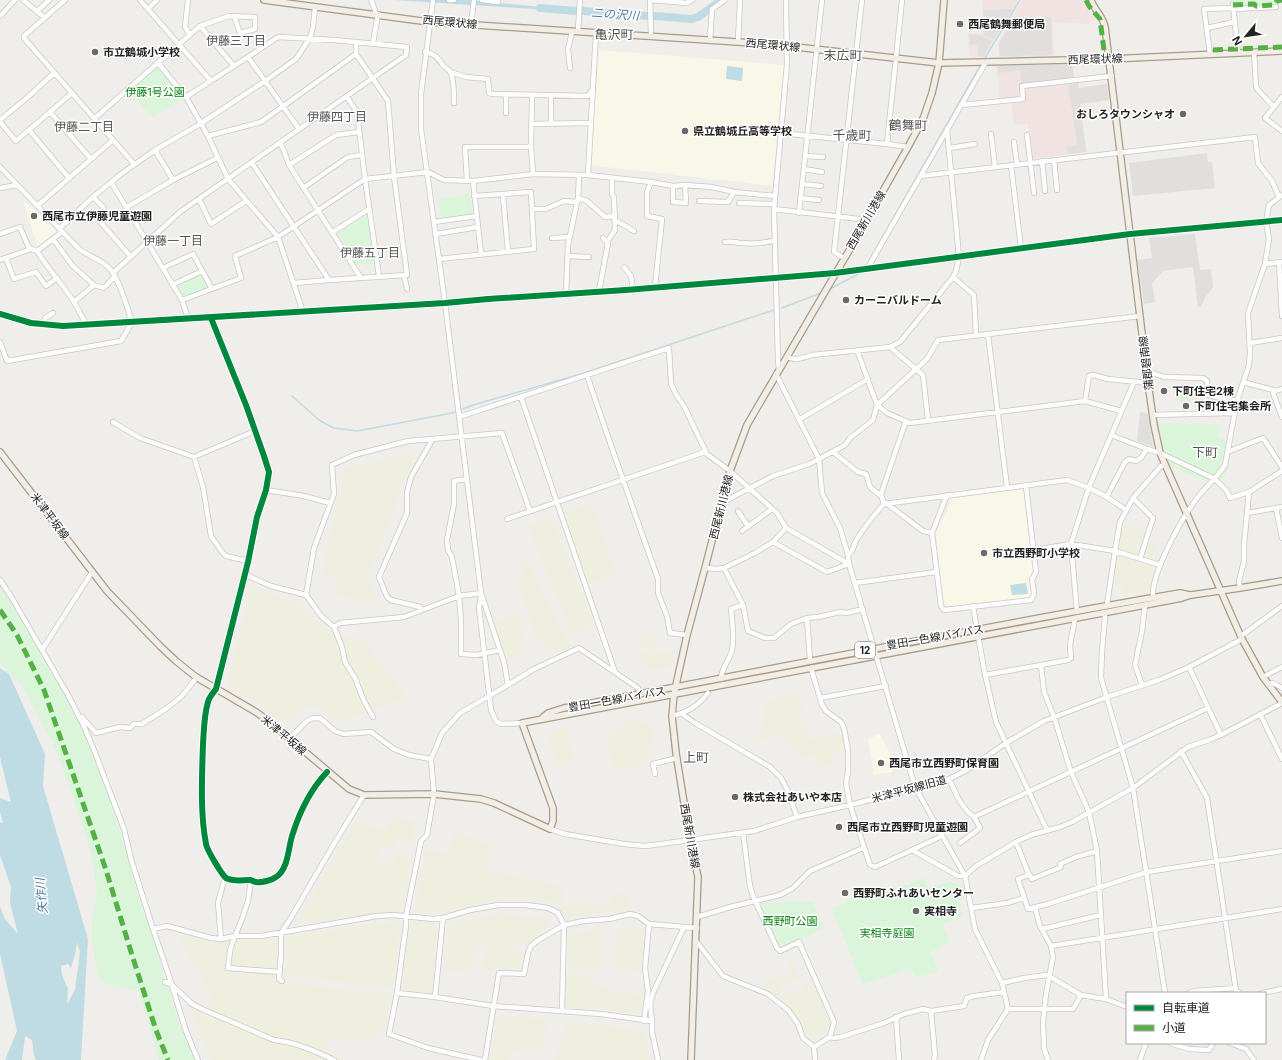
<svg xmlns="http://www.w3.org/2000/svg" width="1282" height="1060" viewBox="0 0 1282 1060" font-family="Inter,'Noto Sans JP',sans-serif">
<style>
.commercial{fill:#f1e3e1}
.education{fill:#f8f7e8}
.farmland{fill:#efefdf}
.park{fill:#daf5da}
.parking{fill:#e0dfde}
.water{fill:#bfdbe3;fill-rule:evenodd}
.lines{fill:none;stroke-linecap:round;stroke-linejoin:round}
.stream{stroke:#bfdbe3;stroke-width:1.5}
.river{stroke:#bfdbe3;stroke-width:8}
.minor-casing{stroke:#c9c8c7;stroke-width:6}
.major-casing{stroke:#a79c86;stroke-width:8}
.minor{stroke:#fdfcfc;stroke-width:4.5}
.major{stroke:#f3ede7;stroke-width:5.5}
.quiet{stroke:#55b145;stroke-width:5;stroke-dasharray:10 5;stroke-linecap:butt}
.cycleway-casing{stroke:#fff;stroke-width:8}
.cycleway{stroke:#00873e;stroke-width:6}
.poi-dot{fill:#6a6968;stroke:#fff;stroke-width:1.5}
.labels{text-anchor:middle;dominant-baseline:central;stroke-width:3;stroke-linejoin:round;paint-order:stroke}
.shield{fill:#fff;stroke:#646464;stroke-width:1}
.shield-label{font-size:10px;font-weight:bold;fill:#222}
.street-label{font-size:11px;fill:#222;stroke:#fff}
.poi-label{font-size:11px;font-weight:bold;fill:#222;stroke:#fff;text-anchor:start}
.park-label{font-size:11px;fill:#0c8416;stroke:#fff}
.water-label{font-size:12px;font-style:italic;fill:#4a7aab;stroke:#fff}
.neighbourhood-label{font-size:12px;fill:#555;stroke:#fff}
.quarter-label{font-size:13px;fill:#555;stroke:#fff}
</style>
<rect width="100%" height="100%" fill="#f0eeeb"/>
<path class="commercial" d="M982,0h37l-35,57h-15l-1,-24 15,1z
M1022,0h63l5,11 6,8 -9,5 -34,-2 1,35h-55l-1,-14z
M996,65h77l2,16h3l1,7 28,-4 2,16 -29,4 7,48 -55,7 -4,-35 -14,1 -3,-26 -11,1z"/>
<path class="education" d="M599,50l186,15 -13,121 -184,-21 7,-68z
M23,200l34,32 -19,16z
M1022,489l2,1 10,83 -2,23 -2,2 -85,10 -2,-3 -7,-72 17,-35z
M880,734l10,19 2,19 -18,3 -6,-36z"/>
<path class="farmland" d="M416,452l-48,125 12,27 -44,-10 2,-14 -16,-7 23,-105z
M592,503l24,71 -29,10 -24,-71z
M551,517l43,107 -22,10 -44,-108z
M1123,524l24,7 -8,24 -1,1 -21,-7z
M1148,538l12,5 -8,17 -9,-2v-2z
M1117,554l40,12 -7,24 -25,5v-8l-13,-2z
M521,558h5l45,89 -12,5 -21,-11 -21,-61 6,-6z
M251,585l51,21 14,19 49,17 42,55 -67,25 -23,-16 -14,3 -18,14 -57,-39z
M516,614l9,20 -6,7 5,8 -17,14 -13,-40z
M643,634h9l3,9 -1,6 -13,-1z
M641,652l34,1 -5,15 -22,1v-6l-8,-1z
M795,692l11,19 -8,4 3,10 4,-1 5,17 30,-9 5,16 -14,3 1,12 -14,4 -3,-12 -14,3 -6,-13 -6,3 -5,-13 -27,7 -2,-5 9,-7 -3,-12 5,-3 -1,-12z
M632,718l10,5 12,1 -1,20 -3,2 -5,14 -5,8 -28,-2 -7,-28 13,-5z
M565,727l10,31 -17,7 -12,-31z
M394,817l21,4 -2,22 -17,-3 -2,8 -13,-1 -5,14 19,2 1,-10 17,3 -12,54 -104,13 58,-102 31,10z
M454,832l37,13 -5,29 13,-1 63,13 1,18 47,1 2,-11 17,-2v17l-61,9 -12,-14 -24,-7 -46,4 -47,12 -24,-3 10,-59 23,1z
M497,914l52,4 -1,12 -21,15 -13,-2 -2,9 11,2 -2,15 -24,-1 -4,4 -11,-3 5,-23 -12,2 -5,23 -25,1 5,-48z
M400,921l-8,66 -106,-12 1,-38z
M410,922l28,3 -7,66 -28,-2z
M644,926l-2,47 -28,-6 3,-37z
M600,928l1,38 -33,4 1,-34z
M177,932l101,7 -3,43 117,13 -5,29 -11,13 -18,4 -30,-3 -3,12 21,10h-135l-17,-44 -2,-9 23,-3z
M792,959l8,19 -20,6 2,12 22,-6 -2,-5 11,-5 20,48 -25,13 -12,-25 -15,-15 -16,-11 -2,-10 28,-4 -3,-16z
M589,971l2,14 52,11 -2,20 -36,-7 -39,-1v-33z
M498,1016l50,4 -6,27 -31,5 -2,8h-18z
M567,1021l77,10 5,29h-95z"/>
<path class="park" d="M1229,0h53v2l-7,5h-44z
M157,65l26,33 -30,19 -25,-26z
M470,194l3,21 -33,4 -2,-20z
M368,215l6,49h-19l-18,-31z
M201,274l7,13 -26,10 -7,-11z
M1182,385l10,19 -7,1 -1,3 -11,-18z
M1158,423l63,2 -3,13 14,3c-2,17 -4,32 -14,46l-50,-22 -7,-20z
M0,583l62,105 28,58 24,66 27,92 20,54 -2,1 19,62 18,39h-37l-20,-69 -39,-9 -8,-39v-25l5,-25 -5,-37 -22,-69 -19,-48 -29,-53 -22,-23z
M924,878l4,10 23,-7 14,6 5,9 -11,4 4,15 -20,10 6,18 -18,9 7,19 -22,7 -6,-10 -47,17 -31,-76 45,-22 7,6z
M812,901l12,27 -40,19 -5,-1 -19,-43z"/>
<path class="parking" d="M1013,9l-20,31 -9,-5 -1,-25z
M1014,17h37l1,38 -52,1 -1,-12z
M969,34l13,2 10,5 -9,16 -5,-1v-12l-8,1z
M1072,64l2,14 -52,6 -2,-14 -22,3v-7z
M1078,81l1,7 28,-4 2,16 -29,4 6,48 -18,2 -1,-7 10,-2 -9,-63z
M1207,153l1,9h4l3,26 -82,8 -4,-33z
M1195,234l5,36 11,-1 2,18 -8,11 -4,9h-3l-5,-40 -30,4 -11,12 3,19 -11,2 -7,-44 15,-2 -3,-20z
M1208,399h13l3,9 -1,3 -15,-1z
M1140,412l8,2 5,33 -16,-6z"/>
<path class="water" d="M394,0h73l85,8 -2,2z
M727,66l16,2 -1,13 -16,-2z
M1026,583l2,11 -16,1 -2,-10z
M0,668l9,6 36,80 -2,32 45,153 -7,121h-45l-2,-5 -2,-15 -7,-4 -3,24h-17l12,-29 -17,-77v-47l5,12 13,15 -8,-31 1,-16 -11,-32v-32l3,-1 -3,-9v-15l11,4 -11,-45zM77,942l3,10 -5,37 -8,16 1,-16 -6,-14 -1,-9 7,-2 3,4 4,-14z"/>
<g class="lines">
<path class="stream" d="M985,58l35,-58
M870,259l111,-195
M828,290l36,-19
M782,308l39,-15
M292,396l27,24 9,5 6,3 23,3 95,-18 21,-8 108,-31 193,-64"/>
<path class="river" d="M540,8l37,3
M583,11l64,5
M655,16l37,3 6,-2 21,-15"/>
<g class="minor-casing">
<path id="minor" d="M23,0l22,18
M65,0l-41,36v2l110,126
M140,0l71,81
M188,0l-3,27 5,8
M371,0l4,10v4
M433,0l-12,94v35l24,174 36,290 23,69 4,23
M449,0h5
M482,0l16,2v-2
M650,0l37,3 5,-3
M650,0l1,36
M1233,5l5,48
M148,9l9,-9
M1233,9l43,-2
M37,11l12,-11
M0,16l15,-16
M471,24l3,-24
M200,26l34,40
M1207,28l27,-6
M578,31l2,-31
M710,40l2,-31 13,-9
M738,42l2,-42
M373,43l5,-29
M425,52c10,2 12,5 18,13 1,3 5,4 7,6 4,7 4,24 4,32
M1254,52l2,34 1,3 17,18
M1210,54l-6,-45 29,-1
M248,57l51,72
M158,63l28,34 22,39 20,43 50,58 25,75
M570,68l-2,-19 4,-17
M450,72l16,5 22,2 1,14 3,1 96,2 5,-7
M532,96l-1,51 2,27
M551,96v28
M347,97l10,15 8,67 14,97
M1282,97l-17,21 17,13
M961,105l62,-6 -1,-13 90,-10
M50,112l41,47
M506,113v-19
M95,118l105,-92 29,-10 26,1v12l-15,4 -6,-17
M0,120l28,-23 26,-24
M0,122l16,19 56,-48
M532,124l59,-1
M29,130l40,48
M781,133l106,11 21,3
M991,134l4,33
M1027,135l7,58
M208,136l53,-14 95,-68
M1014,142l3,22
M280,143l4,8 5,14 72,113
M887,144l15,-144
M950,148l25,-4
M155,150l18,30
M805,156l18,1
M1054,160l3,30
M1042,161l3,30
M252,163l77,117
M289,165l47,-30 23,-3
M1011,165l10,83
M0,167l79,82c9,7 21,10 29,18 11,10 19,40 24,55l-11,19 -114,20 -7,-19
M804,169l18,3
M588,175l8,-142
M920,176l335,-39 3,26 14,18 7,16
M467,180l-2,-33h66
M473,181l8,73
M111,182l71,118 6,19
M651,182l-4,10v24l15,3 -7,68
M802,184l19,2
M673,186v16l13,1 -1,-18
M0,188l17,-3
M303,188l45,-31 14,-2
M503,196l5,55
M93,197l11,11 -8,9 35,40
M578,198l9,3 18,16 10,-1
M800,198l19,2
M199,199l12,25 35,-23
M699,201l29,1 6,-10
M739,203l36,1
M37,206l76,-66
M127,207l46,-27 44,-22
M533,209h13l18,-8 13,1
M774,209l85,10 6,2
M799,213l23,-213
M615,220l19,11
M434,222l43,-6
M59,229l34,-32 28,-23 34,-24 45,-26 65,-43 31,-22 14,-21 3,-11 2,-20
M333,232l36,-23
M0,234l20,-7 8,19 3,3 -31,11
M436,234l42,-7
M552,238l18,-1
M53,239l19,26 22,20 -20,17
M609,239l6,-9 -1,-33 -2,-3v-16
M725,242c6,-1 10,0 15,1 13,1 24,1 35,-3
M31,249l6,2c9,15 20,27 30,41 8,10 13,21 19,32
M37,251l25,-19
M568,256l21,1
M6,258l8,21 22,-7 10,14 11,-8
M844,258l-10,-6 28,-252
M439,259l95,-10 -3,-57 -57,4
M1279,262l3,54
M1265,264l16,-2
M624,267l7,9 2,13
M163,268l30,-14 19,35
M867,269l119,-207
M113,273l67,-61 226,-157 1,-8 -73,-7 -56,-3 -30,20 -62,40
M404,275l3,14
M953,277l21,18 2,40
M294,283l35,-3 78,-5 -13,-99 -6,-75 -32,-47v-12
M94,285l10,3 11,-12
M172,285l30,-14
M599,291l9,-48 -5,-5
M566,294l2,-49 10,-47 1,-21
M182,300l59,-22 -6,-22 43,-19 87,-58 63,-7 16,8 29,1 60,-7 55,1 63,7 22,4 12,-1 27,2 22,5 41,4
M0,314l31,9 32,3 382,-23 43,-4 138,-9 209,-17 295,-39 152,-14
M211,318l35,87 18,51 5,16 -3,18 -9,27 -9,45 -32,127c-3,4 -7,8 -8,13 -4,13 -4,28 -5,42 -1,33 -3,68 3,100 1,6 16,31 20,34 8,4 16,2 24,2 2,0 4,2 6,2 6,1 16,-2 20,-5 13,-8 12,-31 17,-44 7,-22 19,-45 34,-61
M44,325l1,-7 8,-5
M988,334l19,153
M1250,343l32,-5
M890,347l33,28 5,45
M787,357c9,4 16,1 25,-2l69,-7 9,-1 10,-5 53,-65 3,-6 3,-14 -12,-128
M779,370l-1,-10 -4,-151 13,-145 -1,-64
M1147,371l17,6 39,1 4,3 1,14 29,6
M776,374l43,85 3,34 18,35 8,27 1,9 66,223 50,89 10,53 27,54 6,26 -20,31 -7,20
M587,375c23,69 47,136 71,204v14l9,23 3,17 17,2
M1243,382l30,8 2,1 7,-2
M1275,391l-2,2 9,24
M521,397l94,275
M1224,398l4,15
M1085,401l4,-25 4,-1 15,4 40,4
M877,405l50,-46 11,-19 202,-24
M877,405l10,8 23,10 175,-22 36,10
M1152,415l82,-2
M459,417l210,-69 2,36 6,12 7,10 23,48 23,17 47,42 9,15 63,36
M800,419l68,-40
M906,421l-25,73 3,10 183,-24c25,8 38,15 59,30
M113,422l27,16 54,19 61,-26
M1111,435l36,14 13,4 55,26 12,12 3,7 19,-6 33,-21
M833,452l25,20 8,2 4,13 11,9
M1227,452l36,-14 19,29
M194,457l9,30 8,49 11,16 4,4 22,5
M467,479l-13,2v23l-7,36 1,10 4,7 7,39 2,25v33l16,1 23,-5
M266,490l38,6 26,7
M947,495l-15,38 9,73 3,4 87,-10 3,-6 -2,-15 4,-7 -10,-86
M1107,496l18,-34 4,-3 7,2 5,-3 6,-9
M1133,498l20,20 -13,41
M723,499l4,1 46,-24 36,-12 10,-5 26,-14 5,-7 23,-18 4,-15 -20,-55
M886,503l37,28 9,2
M1276,508l6,30
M738,511l10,15
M1247,513l35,-6
M507,519l198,-67
M742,531l30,-22
M773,542l54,30 22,-8
M1034,550l37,-6 44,7 45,14
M848,555c6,-4 5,-10 9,-16 8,-13 17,-24 27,-35
M705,568l12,1 7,-1 31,-15 18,-11 13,-14
M724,568l19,37 5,26 17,7h9l17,-14 16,-6 11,-1 22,-5 7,1 16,-4
M244,574l27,12 35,9 16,22 12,10 6,-4 64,-6 55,-21 22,-3
M0,580l12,18 56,97 16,31 10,24 30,79 7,30 22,70 15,44 18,58 12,29
M855,583l81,-11
M1240,588l-1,-7 5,-20v-16l5,-53
M306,595l8,-47 20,-54 -2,-29 22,-10 54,-14 94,-8 28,78
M481,596l-2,12 12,102 5,11 5,3 21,-1
M1153,597c-2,-24 29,-79 44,-99 9,-12 20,-20 28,-33l12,-64 12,-36 1,-11 -2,-41 17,-49 4,-25 -3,-17 3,-17 13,-10
M1107,605l8,-54 5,-29 13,-24 28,-32 4,-1
M973,606l4,24
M421,610l-1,-3 -29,-7 -4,-3 -8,-20 28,-64v-21l4,-15 20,-35v-3
M1077,612l-6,-68 18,-57 45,-105
M1104,612l1,5 -3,34 -1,27 32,110 32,205
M807,618l3,42
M1075,618l-5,27 1,13 -3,2 -27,5 3,27 10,25 17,55 18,40 8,39 9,148
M334,627l8,20 3,15 10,16 9,23 9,16
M978,636l7,38 11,48 51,108
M1241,636l41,-30
M42,650l50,-78
M1189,667l32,68
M811,668l11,37 4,6 15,11 3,6 4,23v21l-2,11 4,22 20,60 5,2 37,-17 46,26h7l11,-10 40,-24 15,-7 29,-8 12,-5 61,-34 55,-41 21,-7 12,-5 61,-32
M985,675l56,-10
M1263,677l19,-10
M721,679c0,-11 9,-19 11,-29 3,-14 0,-28 -1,-41l12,-4
M1268,684l5,-1 9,5
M1142,685l-7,-20 7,-34 3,-26
M820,698l66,-12
M682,714l13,9 75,44 11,11 6,11 10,28
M1260,714l22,45
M672,716c16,-4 26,-10 36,-23
M79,717h3l14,16 24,-6 10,1 4,-4h8l25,-16 14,-11 16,-20
M289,740c4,-5 16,-18 21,-21 3,-1 7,-1 10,-1l15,13 8,3 28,-2 23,17 15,6 22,4
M1181,751l26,47 29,193 4,2
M655,774l-2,-10 24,-6
M949,779l10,21 8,11 7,6 6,11 -20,15
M974,817l234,-109
M550,829l15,5 59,10 21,2 16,-2 93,-13 43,-14 53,-12 99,-26 18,-9 39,-27 38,-22 63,-24 52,-17 30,-13 53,-28
M743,833l7,53 3,10 24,52 3,3 19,-9 35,80 -4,15
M1016,842l13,33 -11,4 10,30 20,-5 99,-32 135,-21
M912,850l30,-14
M1029,874l3,5 29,-12 -1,-3 16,-7 21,-6
M251,880l-3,21 -6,18 -9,22 -3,10 -2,17 52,4
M972,908l35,-5 17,-5
M1035,908l5,18 11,20 2,11 -7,37 -3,29 1,25 4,12
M697,917l37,-11 46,-11 13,-7 17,-17 53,-23
M153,929l14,-3 44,12 10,1 14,-3h26l116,-20 16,-1 40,4 10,-1 27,-8 28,-5h28l22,3 10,5 6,12 -2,86
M1042,929l59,-14
M221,939l-3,-36 7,-26
M696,941l27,35 45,18 20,16 10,14 5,14 11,9
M1051,946l231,-37
M282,981l-3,-2 2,-25v-21l10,-15 44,-76 29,-47
M165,982l6,2 21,20 12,6 70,30c21,2 41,11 60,20
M1002,983l22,-5 23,-3 34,20 25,4 21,8
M397,993l38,4 58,9 108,8 51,7v11l6,28
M1189,993l6,-2 41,-3
M1262,993l20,-4
M435,997l8,-79
M1008,1009h65l8,-14
M931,1011l4,44 -1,5
M896,1017l3,43
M644,1021l4,-30 -3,-23 4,-44
M652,1021l-2,-17 3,-11 31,-66
M1170,1043l19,6 20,1 4,-7
M1230,1043l16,6 8,11
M814,1047l16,-10 4,1 7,-1 43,-14 20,-9 19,-5 8,2 33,-5 3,-8 7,-2 30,-4
M814,1047l1,13
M481,1060l-53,-12 -39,-14 8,-41 9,-68v-9l15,-75 6,-6 7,-41 -3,-35 11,-26 18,-20 48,-28 24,-15 47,-22 59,40 2,6
M485,1060l14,-87 25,1 4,-21 3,-7 6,-5 27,-16 20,-4 25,-2 21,-5 8,2 11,8 48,4
M1140,1060l6,-17"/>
</g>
<g class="major-casing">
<path id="major" d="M264,0l165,22 340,22 170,19 171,-4 172,-8
M1091,0c3,10 12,16 14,27l43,356 6,42 6,28 82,186 21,38 19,25
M0,452l107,139 53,55 16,15 20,16 60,35 15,11 78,66 15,6 70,-1 47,5 13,4 56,26 3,-8v-13l-31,-85 660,-125 9,-3 49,-7 42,-7
M542,718l6,-5 16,-5c205,-38 410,-80 616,-115l10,2
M691,1060l7,-183 -8,-37 -14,-87 -4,-37 2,-22 13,-59 18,-67 25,-97 17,-46 103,-176 58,-102 15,-28 9,-26 7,-30 5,-63"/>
</g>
<use href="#minor" class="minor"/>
<use href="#major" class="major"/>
<path class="quiet" d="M1086,0l3,6 11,13 4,31
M1233,5l21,-1 2,2 18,-1 3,-4 5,-1
M1213,50l69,-3
M0,610l17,25 27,55 62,180 26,85 24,75 12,30"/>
<g class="cycleway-casing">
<path id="cycleway" d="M0,314l31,9 32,3 382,-23 43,-4 138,-9 209,-17 295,-39 152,-14
M211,318l35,87 18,51 5,16 -3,18 -9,27 -9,45 -32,127c-3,4 -7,8 -8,13 -4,13 -4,28 -5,42 -1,33 -3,68 3,100 1,6 16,31 20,34 8,4 16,2 24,2 2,0 4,2 6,2 6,1 16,-2 20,-5 13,-8 12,-31 17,-44 7,-22 19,-45 34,-61"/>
</g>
<use href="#cycleway" class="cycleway"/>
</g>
<g class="poi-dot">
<circle cx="960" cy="24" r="4"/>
<circle cx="95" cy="52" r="4"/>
<circle cx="1183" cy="114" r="4"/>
<circle cx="685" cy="131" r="4"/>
<circle cx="34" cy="216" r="4"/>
<circle cx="846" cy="300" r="4"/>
<circle cx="1164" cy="391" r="4"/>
<circle cx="1186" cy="406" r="4"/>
<circle cx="984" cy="553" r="4"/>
<circle cx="881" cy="763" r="4"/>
<circle cx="735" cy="797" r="4"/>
<circle cx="839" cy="827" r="4"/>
<circle cx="845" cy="893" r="4"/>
<circle cx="916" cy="911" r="4"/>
</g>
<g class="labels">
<rect class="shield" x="855" y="642" width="20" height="16" rx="3"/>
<g class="shield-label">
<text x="865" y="650">12</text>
</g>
<g class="street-label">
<text transform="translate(450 22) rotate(5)">西尾環状線</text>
<text transform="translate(773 45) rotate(5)">西尾環状線</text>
<text transform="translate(1095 59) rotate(-2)">西尾環状線</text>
<text transform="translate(866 220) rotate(-60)">西尾新川港線</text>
<text transform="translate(1146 363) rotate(-97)">蒲郡碧南線</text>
<text transform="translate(721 507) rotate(-76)">西尾新川港線</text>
<text transform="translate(50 516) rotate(53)">米津平坂線</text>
<text transform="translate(935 637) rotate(-10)">豊田一色線バイパス</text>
<text transform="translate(617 699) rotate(-10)">豊田一色線バイパス</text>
<text transform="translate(284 735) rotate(40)">米津平坂線</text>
<text transform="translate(909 789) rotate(-15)">米津平坂線旧道</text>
<text transform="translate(690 836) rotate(80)">西尾新川港線</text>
</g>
<g class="poi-label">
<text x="968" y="24">西尾鶴舞郵便局</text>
<text x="103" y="52">市立鶴城小学校</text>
<text x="1175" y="114" text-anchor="end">おしろタウンシャオ</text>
<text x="693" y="131">県立鶴城丘高等学校</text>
<text x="42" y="216">西尾市立伊藤児童遊園</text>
<text x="854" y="300">カーニバルドーム</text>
<text x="1172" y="391">下町住宅2棟</text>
<text x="1194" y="406">下町住宅集会所</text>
<text x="992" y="553">市立西野町小学校</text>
<text x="889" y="763">西尾市立西野町保育園</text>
<text x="743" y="797">株式会社あいや本店</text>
<text x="847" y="827">西尾市立西野町児童遊園</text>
<text x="853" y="893">西野町ふれあいセンター</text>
<text x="924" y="911">実相寺</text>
</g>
<g class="park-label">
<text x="155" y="92">伊藤1号公園</text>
<text x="790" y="921">西野町公園</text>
<text x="887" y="933">実相寺庭園</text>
</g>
<g class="water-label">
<text transform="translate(615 14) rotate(4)">二の沢川</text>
<text transform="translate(41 896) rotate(-95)">矢作川</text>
</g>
<g class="neighbourhood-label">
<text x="236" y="40">伊藤三丁目</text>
<text x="337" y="116">伊藤四丁目</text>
<text x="84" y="126">伊藤二丁目</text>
<text x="173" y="240">伊藤一丁目</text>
<text x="370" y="252">伊藤五丁目</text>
</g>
<g class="quarter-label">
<text x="614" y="34">亀沢町</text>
<text x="843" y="55">末広町</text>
<text x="908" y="125">鶴舞町</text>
<text x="852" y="135">千歳町</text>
<text x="1205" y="452">下町</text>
<text x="696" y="757">上町</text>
</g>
</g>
<rect x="1126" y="992" width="140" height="52" fill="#ffffff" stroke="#a7a7a7"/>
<rect x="1134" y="1005" width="20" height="6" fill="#00873e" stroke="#a7a7a7"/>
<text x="1162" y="1012" font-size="12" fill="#222222">自転車道</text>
<rect x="1134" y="1025" width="20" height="6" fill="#55b145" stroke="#a7a7a7"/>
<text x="1162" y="1032" font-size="12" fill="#222222">小道</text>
<g transform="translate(1246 36) rotate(241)" stroke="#ffffff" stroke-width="3" paint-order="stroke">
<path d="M0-3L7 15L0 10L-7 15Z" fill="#222222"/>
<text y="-6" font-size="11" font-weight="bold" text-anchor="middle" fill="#222222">N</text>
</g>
</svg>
